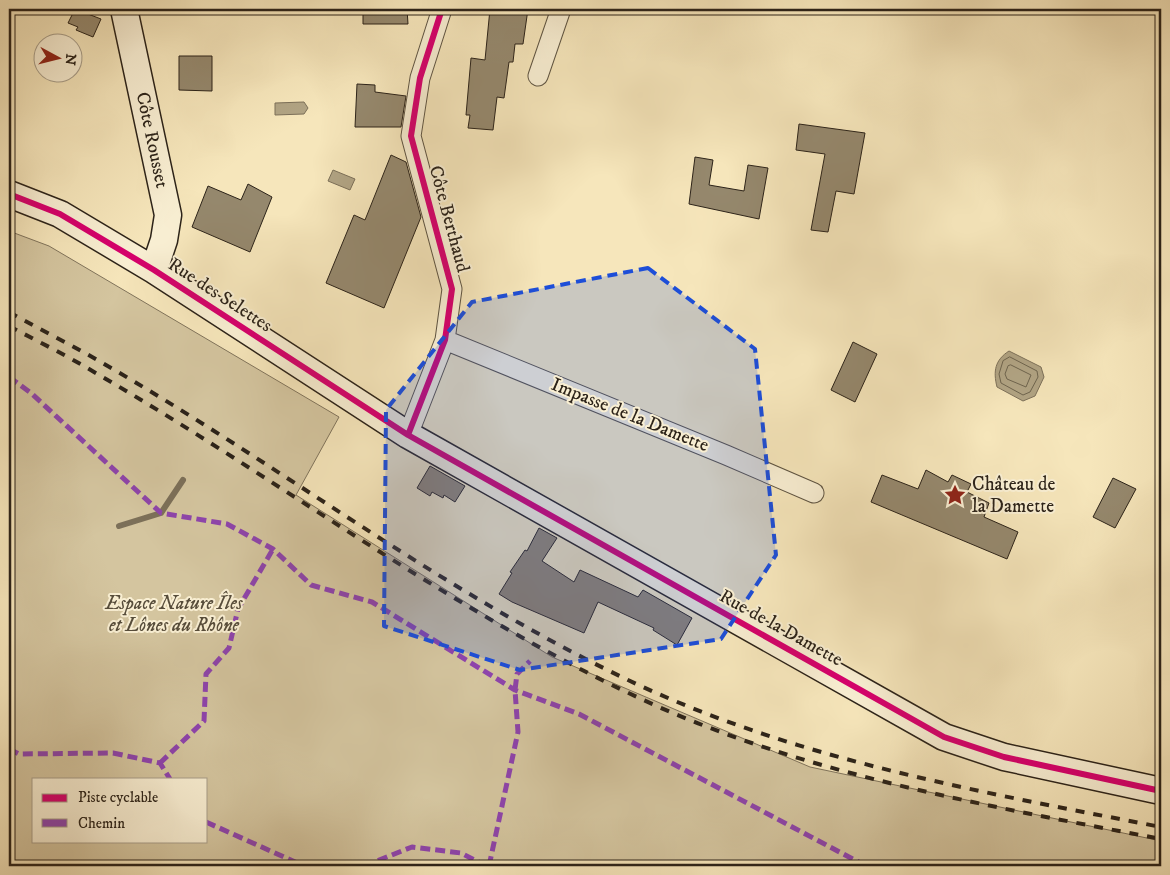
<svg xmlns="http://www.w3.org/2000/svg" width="1170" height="875" viewBox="0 0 1170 875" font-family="'IM FELL DW Pica',serif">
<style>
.green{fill:#d4c59f;stroke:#80745c;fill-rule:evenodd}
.water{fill:#b1a484;stroke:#7c7059}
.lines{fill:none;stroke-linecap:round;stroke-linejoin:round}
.shore{stroke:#6e644e;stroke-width:1}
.stream{stroke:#7c7059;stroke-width:6}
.building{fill:#95886d;stroke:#2c2319}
.street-casing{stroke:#5e5442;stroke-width:21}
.secondary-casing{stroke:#2c2319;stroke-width:29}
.street{stroke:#f9efd3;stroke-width:19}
.secondary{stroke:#f9efd3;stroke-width:26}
.rail{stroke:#2c2319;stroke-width:4;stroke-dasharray:9 9;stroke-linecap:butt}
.quiet{stroke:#8e44ad;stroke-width:5;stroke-dasharray:10 5;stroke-linecap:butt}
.cycleway-casing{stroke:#f9efd3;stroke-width:9}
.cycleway{stroke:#d6006c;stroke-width:6}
.marked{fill:#1d4ed8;fill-opacity:0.2;stroke:#1d4ed8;stroke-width:4;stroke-dasharray:10 6;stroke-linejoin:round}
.labels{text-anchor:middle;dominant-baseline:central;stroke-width:4;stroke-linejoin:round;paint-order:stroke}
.street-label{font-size:19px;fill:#2c2319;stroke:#f9efd3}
.poi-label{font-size:19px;fill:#2c2319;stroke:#f9efd3;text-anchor:start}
.park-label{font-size:19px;font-style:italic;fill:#564c3a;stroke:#f9efd3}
</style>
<rect width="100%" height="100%" fill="#f6e6bb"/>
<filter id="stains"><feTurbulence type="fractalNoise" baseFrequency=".004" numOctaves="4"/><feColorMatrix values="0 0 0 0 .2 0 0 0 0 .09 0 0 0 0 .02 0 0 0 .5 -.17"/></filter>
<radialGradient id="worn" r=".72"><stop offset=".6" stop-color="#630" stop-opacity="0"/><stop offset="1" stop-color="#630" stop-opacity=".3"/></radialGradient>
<path class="green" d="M9,231l40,15 290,171 -43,78 256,162 258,110 351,74v25h-1152zM34,779h172v62h-172z"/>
<path class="water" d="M304,102l4,6 -4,6 -29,1v-12z
M333,170l22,9 -5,11 -22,-9z
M1009,351l32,16 3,10 -9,19 -12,5 -26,-14c-4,-16 -2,-27 12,-36z"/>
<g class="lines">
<path class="shore" d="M1010,357l27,14 1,6 -8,15 -7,3 -22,-12 -2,-9 4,-13z
M1011,365l20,10 -5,12 -19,-8 -2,-5 3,-8z"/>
<path class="stream" d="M119,526l42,-13 22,-33"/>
</g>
<path class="building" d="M75,9l26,10 -8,18 -17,-7 2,-3 -10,-4z
M363,9h44l1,15h-45z
M490,9h38l-5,35h-8l-2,18h-4l-5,36 -7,-1 -4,33 -25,-2 2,-13h-4l5,-57 14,2z
M179,56h33v35l-33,-1z
M357,84l18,1v7l31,4 -5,31h-46z
M799,124l66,9 -11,61 -18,-3 -8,41 -17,-2 14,-76 -29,-4z
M391,155l15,7 15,55 -37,91 -58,-25 28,-68 11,5z
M695,157l18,3 -4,25 35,6 4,-26 20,3 -9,51 -70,-15z
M248,184l24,13 -22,55 -58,-25 16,-41 33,14z
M853,342l24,12 -22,48 -24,-12z
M430,466l35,20 -10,16 -11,-7 -1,3 -11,-6 -2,4 -13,-8z
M926,470l22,12 4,-7 19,9 -4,8 22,11 -5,14 34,15 -11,27 -136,-57 11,-27 36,14z
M1113,478l23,11 -21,39 -22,-11z
M539,528l18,10 -15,23 32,21 6,-12 58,27 5,-7 49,28 -15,27 -24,-15 1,-2 -56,-26 -14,31 -72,-31 -13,-8 13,-21 -2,-1 15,-22 2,1z"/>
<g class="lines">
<g class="street-casing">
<path id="street" d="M538,76l23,-67
M445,340l281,115 88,38
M408,435l37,-95 7,-51 -41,-153 9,-58 22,-69"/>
</g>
<g class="secondary-casing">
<path id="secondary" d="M124,9l44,206 -4,25 -10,30
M9,194l51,20 94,56 254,165 536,302 60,20 157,34"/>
</g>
<use href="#street" class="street"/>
<use href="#secondary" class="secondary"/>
<path class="rail" d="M9,312c30,17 61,32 90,49 183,105 351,237 544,326 164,75 343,106 518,140
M9,326c28,15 57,29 85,46 183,106 351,235 543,325 164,77 347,108 524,142"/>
<path class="quiet" d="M9,377l22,16 130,120 66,11 46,25 38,36 61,17 143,88 64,24 287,152
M9,749l10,5 94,-1 47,10 10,16
M160,763l44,-42 2,-47 23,-26 9,-39 35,-60
M206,822l98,44
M364,866l48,-19 49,6 25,13
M489,866l29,-134 -3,-42 2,-16 13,-13"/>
<g class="cycleway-casing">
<path id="cycleway" d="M9,194l51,20 94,56 254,165 536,302 60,20 157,34
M408,435l37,-95 7,-51 -41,-153 9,-58 22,-69"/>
</g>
<use href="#cycleway" class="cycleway"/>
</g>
<path class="marked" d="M648,268l107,81 21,206 -55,84 -201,31 -136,-44 2,-216 86,-108z"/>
<defs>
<g id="sight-bare" transform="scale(1.725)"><path d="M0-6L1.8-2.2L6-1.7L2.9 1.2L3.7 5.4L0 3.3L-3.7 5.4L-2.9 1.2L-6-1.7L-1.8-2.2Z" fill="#8f2418" stroke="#f9efd3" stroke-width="2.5" paint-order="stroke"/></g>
</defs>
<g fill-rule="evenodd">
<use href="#sight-bare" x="955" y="495"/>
</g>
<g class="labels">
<g class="street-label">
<text transform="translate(152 140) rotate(78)">Côte Rousset</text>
<text transform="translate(449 219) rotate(75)">Côte Berthaud</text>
<text transform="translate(220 295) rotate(33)">Rue des Selettes</text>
<text transform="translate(630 415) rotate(22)">Impasse de la Damette</text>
<text transform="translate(781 628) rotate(29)">Rue de la Damette</text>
</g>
<g class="poi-label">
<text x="972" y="484">Château de<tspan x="972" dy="22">la Damette</tspan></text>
</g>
<g class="park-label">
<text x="174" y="603">Espace Nature Îles<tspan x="174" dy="22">et Lônes du Rhône</tspan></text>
</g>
</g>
<rect width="1170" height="875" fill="none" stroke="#f6e6bb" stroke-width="30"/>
<rect x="10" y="10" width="1150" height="855" fill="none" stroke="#2c2319" stroke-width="2.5"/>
<rect x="15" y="15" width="1140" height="845" fill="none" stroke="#2c2319"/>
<rect x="32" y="778" width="175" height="65" fill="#f9efd3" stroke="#a79d89"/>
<rect x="42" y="794" width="25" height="8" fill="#d6006c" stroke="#a79d89"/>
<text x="78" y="802" font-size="15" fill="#2c2319">Piste cyclable</text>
<rect x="42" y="819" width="25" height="8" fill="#8e44ad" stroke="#a79d89"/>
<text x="78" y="828" font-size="15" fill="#2c2319">Chemin</text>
<g transform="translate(58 58) rotate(97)"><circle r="24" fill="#f9efd3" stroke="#a79d89"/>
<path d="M0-4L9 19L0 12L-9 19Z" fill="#8f2418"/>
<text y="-8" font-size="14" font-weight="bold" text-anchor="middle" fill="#2c2319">N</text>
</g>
<rect width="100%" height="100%" filter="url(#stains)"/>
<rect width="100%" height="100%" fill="url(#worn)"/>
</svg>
